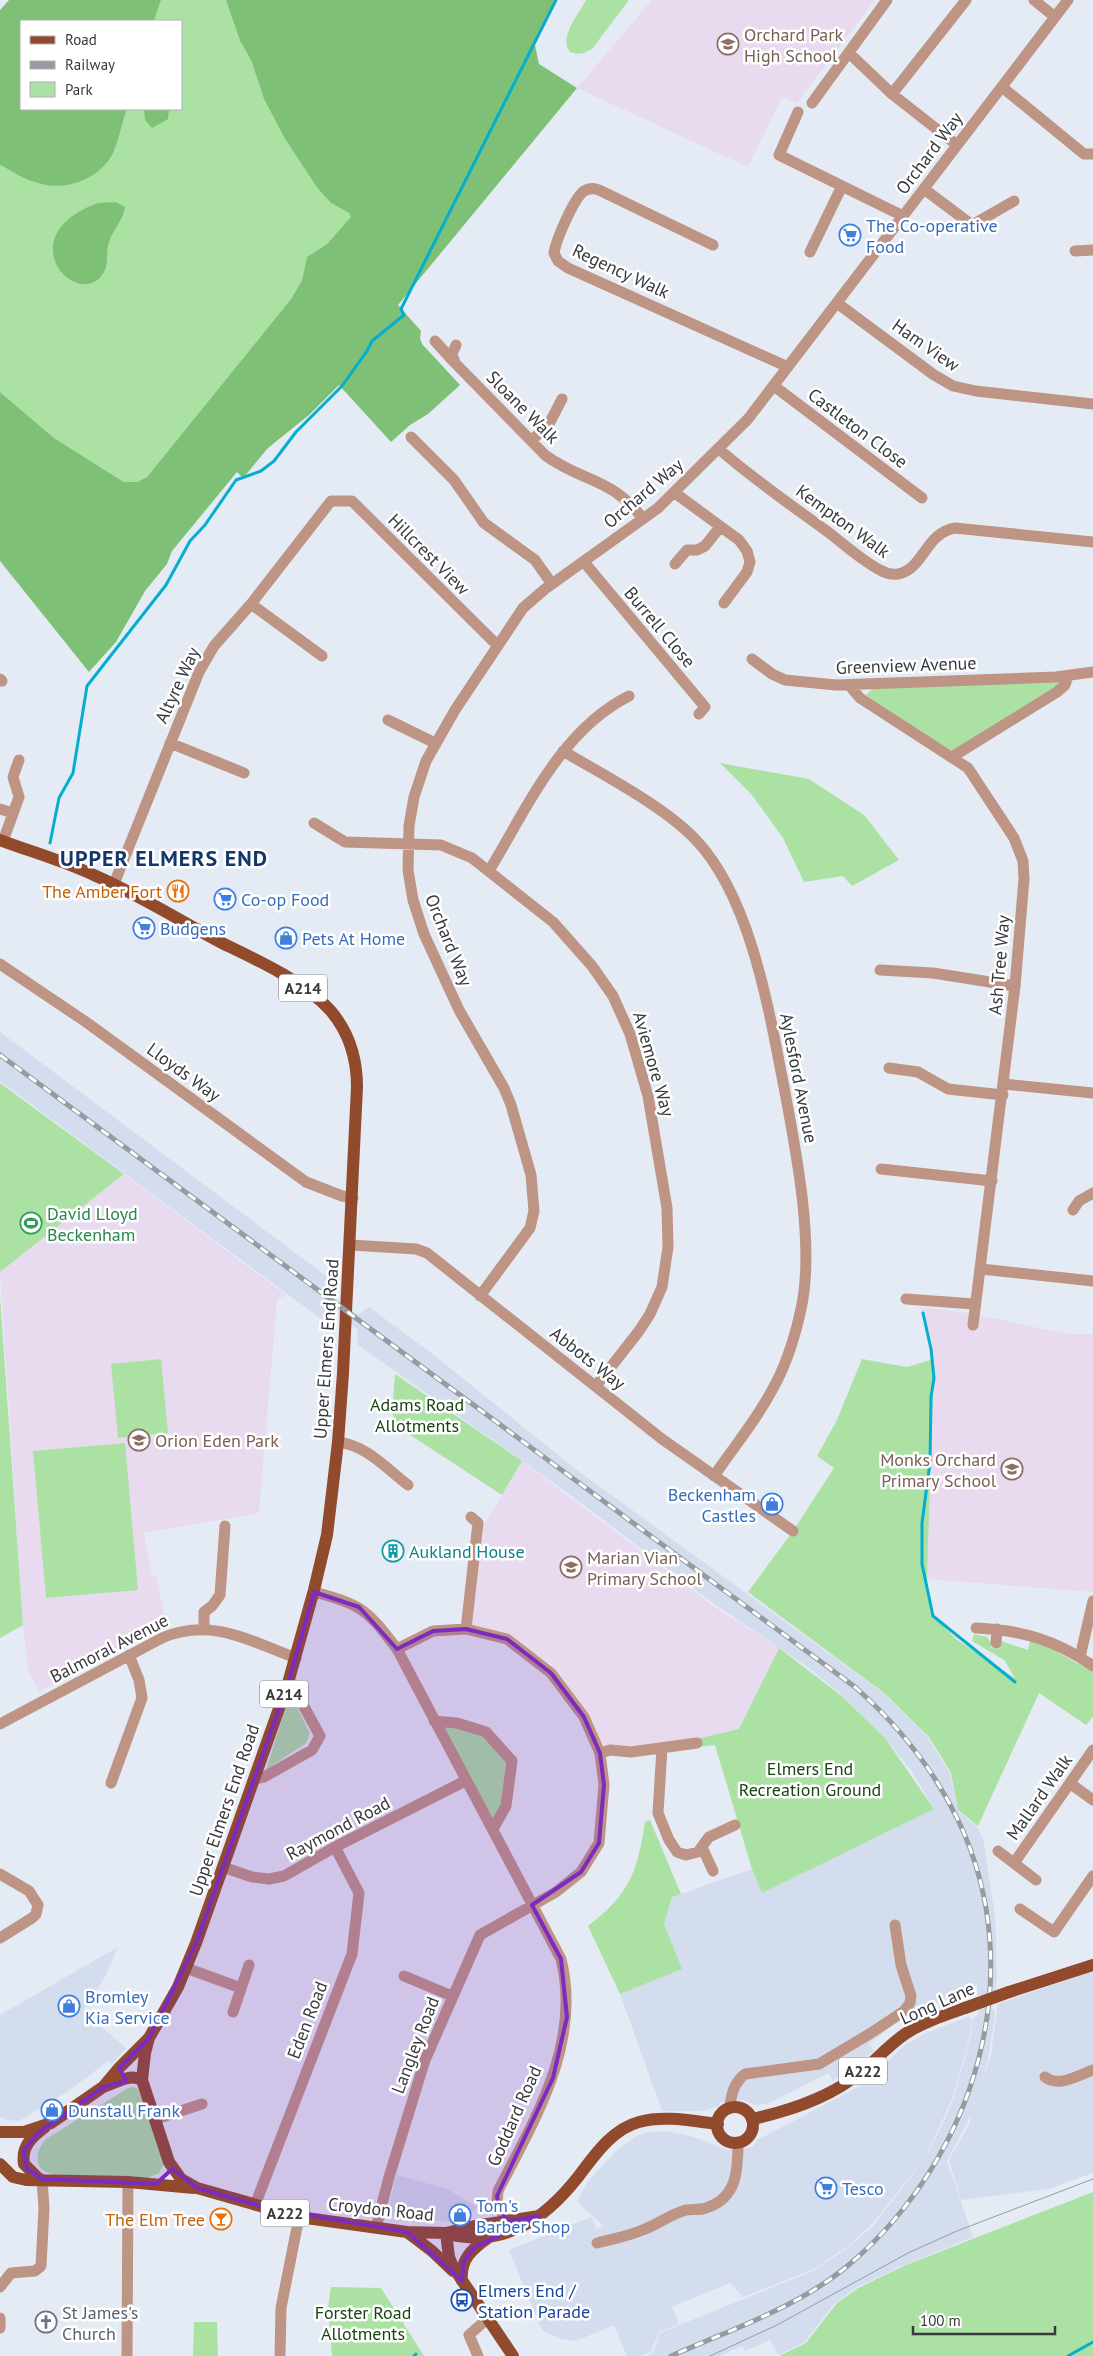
<svg xmlns="http://www.w3.org/2000/svg" width="1093" height="2356" viewBox="0 0 1093 2356" font-family="'PT Sans',sans-serif">
<style>
.built{fill:#d3dded}
.education{fill:#e8dbef}
.green{fill:#abe2a4}
.forest{fill:#7ec075}
.lines{fill:none;stroke-linecap:round;stroke-linejoin:round}
.stream{stroke:#05aecf;stroke-width:3}
.street{stroke:#be9484;stroke-width:11}
.primary{stroke:#924a2c;stroke-width:12}
.tram{stroke:#969ba1;stroke-width:1}
.rail-casing{stroke:#969ba1;stroke-width:5}
.rail{stroke:#fff;stroke-width:3;stroke-dasharray:9;stroke-linecap:butt}
.primary-bridge{stroke:#924a2c;stroke-width:12}
.marked{fill:#7b2cbf;fill-opacity:0.2;stroke:#7b2cbf;stroke-width:4;stroke-linejoin:round}
.labels{text-anchor:middle;dominant-baseline:central;stroke-width:5;stroke-linejoin:round;paint-order:stroke}
.shield{fill:#fff;stroke:#737477;stroke-width:1}
.shield-label{font-size:16px;font-weight:bold;fill:#37393d}
.education-label{font-size:18px;fill:#785e54;stroke:#fff;text-anchor:start}
.street-label{font-size:18px;fill:#37393d;stroke:#fff}
.shop-label{font-size:18px;fill:#366cbe;stroke:#fff;text-anchor:start}
.food-label{font-size:18px;fill:#c56008;stroke:#fff;text-anchor:end}
.leisure-label{font-size:18px;fill:#27864d;stroke:#fff;text-anchor:start}
.park-label{font-size:18px;fill:#184413;stroke:#fff}
.culture-label{font-size:18px;fill:#0d838f;stroke:#fff;text-anchor:start}
.transit-label{font-size:18px;fill:#164399;stroke:#fff;text-anchor:start}
.worship-label{font-size:18px;fill:#5b616d;stroke:#fff;text-anchor:start}
.district-label{font-size:22px;font-weight:bold;letter-spacing:1px;fill:#11386c;stroke:#fff}
</style>
<rect width="100%" height="100%" fill="#e5ebf4"/>
<path class="built" d="M0,1032l330,247 7,21 21,15 11,-8 66,49 138,111 310,226 45,44 22,37 8,37 19,16 6,12 12,77 2,62 -5,31 3,3 -6,43 -7,26 9,-26 7,-51 95,-33v202l-45,16 -87,11 -12,-40 20,-35 2,-10 -24,46 26,76 -71,29 -45,21 -23,17 -29,38 -27,13 -8,-15 -25,11 -3,-5 -22,10h-74l7,-3 7,-20 153,-62 32,-21 28,-24 49,-64 17,-30 14,-32 12,-42 7,-28 -1,-9 8,-8 2,-18 -4,1v-11l-70,30 -38,29 5,7 -41,30 -5,-8 -58,30 -15,2 -11,-5 -24,2 -1,4 -17,5h-40l-42,-117 61,-25 -17,-45 8,-27 9,-3 71,-25 10,23 172,-83 23,66 -23,-67 -22,-36 -27,-34 -42,-42 -34,-28 -96,-65 -148,-112 -207,-146 -1,-16 -21,-15 -11,8 -325,-241z
M118,1947l-13,30 -22,34 43,37 -15,17 -3,-4 -38,29 -51,31 -12,-1 -7,-3v-102z
M970,2016l1,13 -5,22 -14,48 -14,31 -15,30 -50,63 -26,24 -33,22 -71,28 -13,-14 -58,24 7,17 -20,8 -8,20 -10,4h-14l-13,-31 -38,16 -15,-2 -19,-9 -33,-80 82,-33 6,12 7,-3 -27,-24 11,-21 29,-31 19,-14 13,-4 18,-1 27,6 33,13 26,-3 4,-7 109,-57 40,-39 20,-11z
M396,2175l51,14 30,18 -11,13 -8,3 -71,-7z"/>
<path class="education" d="M652,0h223l-78,103 -15,-6 -34,70 -171,-79z
M124,1174l162,121 -9,5 -18,213 -115,20 8,43 4,-1 10,51 -127,66 -11,-23 -5,-44 -23,-353z
M920,1307l55,7 92,20h26v258l-166,-13 7,-220z
M522,1461l190,144 67,43 -40,81 -48,11 -61,7 -27,-2 -15,-31 -37,-50 -46,-29 -35,-8 14,-97 -2,-1z"/>
<path class="green" d="M161,0h65l14,41 11,19 13,39 21,40 33,50 13,14 18,10 3,4 -25,27 -20,13 -5,23 -11,19 -144,178 -10,5h-13l-70,-44 -54,-46v-227l37,18 76,-31 14,-43h54v-88h-27z
M586,0h43l-37,49c-8,5 -14,6 -22,3 -12,-15 9,-38 16,-52z
M1059,680l2,3 -107,67h-5l-83,-55 6,-6z
M720,763l89,16 55,36 35,45 -47,26 -9,-10 -39,6 -21,-44 -31,-43z
M0,1083l124,91 -124,98z
M0,1296l23,329 -23,13z
M161,1359l7,74 -50,5 -7,-74z
M862,1359l45,8 27,-8 -7,220 4,34 25,26 59,39 -11,-18 -32,-19 2,-7 13,3 4,6v5l8,1 2,-8 27,9 2,-9 20,7 43,24v45l-7,8 -47,-32 -61,133 -20,-16 -7,-37 -22,-36 -45,-44 -136,-101 45,-61 41,-63 -17,-12 19,-34z
M395,1374l127,87 -20,34 -101,-66 -9,-15z
M125,1443l13,147 -92,8 -13,-147z
M779,1648l64,49 42,41 49,71 -172,84 -10,-24 -37,-124 -17,2 -2,-8 43,-10z
M290,1694l20,39 -4,10 -40,27z
M434,1721l52,11 26,29 -6,45 -13,23z
M650,1820l31,74 -9,3 -8,27 18,45 -62,25 -32,-68c42,-32 49,-54 57,-104z
M133,2087l5,2 27,73 -6,11 -11,5c-26,-1 -72,2 -96,-4 -20,-5 -17,-23 -6,-35l82,-51z
M1093,2192v164h-314l27,-13 31,-40 21,-15 48,-23z
M331,2287l50,1 43,68h-92l-4,-49z
M194,2322h23l1,34h-25z"/>
<path class="forest" d="M9,0h152l-7,21h-133v88h106c-5,14 -8,30 -14,44 -13,26 -47,39 -75,30 -13,-3 -26,-12 -38,-18v-155z
M226,0h330l-21,45 4,19 38,24 -179,217 23,26 -1,7 2,6 38,41 -32,29 -18,11 -19,17 -52,-57 -30,30 -41,33 -25,30 -6,-6 -65,79 -5,13 -22,27 -29,51 -27,30 -89,-111v-169l54,46 70,44h13l10,-5 144,-178 11,-19 5,-23 20,-13 24,-27 -2,-4 -18,-10 -13,-14 -33,-50 -21,-40 -13,-39 -11,-19z
M144,109h25l-1,10 -16,9 -7,-8z
M98,203l18,-1 9,5c-2,14 -12,22 -16,35 -4,11 1,22 -7,33 -26,35 -94,-39 -4,-72z"/>
<g class="lines">
<path class="stream" d="M50,843l9,-45 14,-25 14,-87 79,-101 24,-44 15,-16 31,-45 25,-9 13,-10 22,-29 46,-46 25,-35 5,-10 32,-26 -3,-6 155,-309
M923,1313l8,36 3,29 -3,19 -1,65 -8,61v41l11,52 82,66
M414,2356l2,-2
M1068,2356l25,-14"/>
<path class="street" d="M1034,0l21,17
M849,53l43,41 65,51
M1002,87l82,67h9
M892,94l74,-94
M812,103l75,-103
M798,112l-19,43 124,61
M924,189l48,36 42,-24
M713,245l-114,-55c-5,-2 -10,-2 -15,1 -10,7 -28,49 -30,62l4,8 10,7 220,99
M1075,251l18,-1
M810,252l32,-66
M837,303l97,72 19,11 23,5 117,13
M435,341l19,21
M456,345l-4,9 3,9 90,92c36,27 67,22 98,64
M774,386l148,112
M411,437l43,43 30,43 51,37 17,24
M531,441l18,-17 13,-25
M719,449c34,30 72,56 109,83 17,13 33,28 52,38 5,3 12,5 18,4 26,-5 27,-41 57,-46l138,14
M675,493l64,47 8,11 3,11 -3,10 -23,31
M584,562l121,145 -6,7
M675,564l12,-14h10l8,-4 15,-19
M251,604l71,52
M752,659l20,15 13,6 51,5 220,-8 37,-5
M0,679l2,2
M849,685l11,13 108,70 46,70 9,23 1,18 -9,107 -42,339
M388,720l47,23
M170,743l74,30
M563,751c40,24 101,55 133,89 55,58 73,171 88,247 12,63 31,160 17,222 -6,28 -16,59 -30,83 -16,30 -38,56 -57,84
M952,757l105,-65 8,-7 3,-9
M0,809l13,4
M314,823l31,19 96,3 31,13 81,64 39,44 21,30 17,38 18,62 19,112 1,39 -6,40 -12,27 -11,17 -43,55
M3,841l16,-44 -6,-20 6,-17
M489,871c38,-63 72,-141 140,-175
M114,884l85,-212 15,-26 37,-42 80,-103h21l145,144
M0,964l86,58 220,160 36,14 11,2
M880,970l53,3 82,13
M889,1068l29,4 30,17 55,6
M1004,1084l89,9
M881,1169l111,12
M1073,1210l6,-9 14,-8
M351,1245l65,4 11,4 235,186 131,92
M981,1269l112,12
M480,1296l50,-68 4,-17 -3,-36 -20,-70 -7,-17 -45,-78 -35,-76 -11,-34 -5,-30 1,-44 5,-29 12,-36 29,-51 68,-102 22,-19 113,-81 90,-89 320,-419
M906,1299l68,5
M338,1442c28,3 49,27 70,43
M314,1592c49,13 53,18 83,57l164,310c21,84 -26,160 -63,232l-1,13 10,17
M204,1628v-16l8,-6 8,-11 5,-69
M976,1628c45,2 80,12 117,38
M466,1629l12,-106 -7,-6
M996,1643l1,-14
M1080,1657l13,-56
M434,1721l23,2 29,9 26,29 -6,45 -13,23
M0,1724l162,-86c49,-21 88,3 134,20
M662,1748l-4,65 11,27 8,12 9,3 12,-3 11,-15 26,-12
M600,1753l10,-3 21,2 66,-9
M254,1779l10,-2 48,-27 8,-14 -25,-46 -7,-7
M111,1783l31,-85 -3,-18 -10,-25
M1071,1784l22,16
M702,1847l11,24
M998,1851l38,29
M1014,1863l79,-113
M223,1867l29,10 17,2 15,-3 51,-29 130,-66
M0,1874l29,17 9,14 -2,9 -4,4 -32,20
M1020,1909l34,23 39,-56
M186,1968l55,20
M404,1976l48,20
M233,2012l16,-47
M1045,2077c14,11 33,-2 48,-7
M730,2108c1,-14 4,-25 15,-34l74,-10 52,-31 33,-22 6,-8 1,-7 -10,-31 -6,-40
M156,2119l46,-15
M255,2205l97,-251 7,-61 -24,-46
M376,2228l13,-51 36,-117 55,-125 76,-43 25,-20 18,-29 5,-58 -4,-32 -16,-36 -33,-44 -44,-34 -41,-10 -33,2 -36,18
M597,2243c16,-4 32,-7 48,-14 13,-5 25,-14 38,-18 7,-3 15,0 23,-3 31,-10 32,-37 32,-66
M0,2287l11,-14 24,-2 6,-5 3,-58 -2,-29
M0,2318v10
M127,2356l1,-174
M280,2356l1,-48 18,-91
M478,2356l-9,-21 18,-16"/>
<path class="primary" d="M0,840c32,12 65,21 96,36 43,19 83,44 124,66 35,17 84,39 110,68 19,22 27,47 27,77l-14,286 -5,69 -11,93 -13,55 -26,93 -92,260 -18,44 -29,51 -4,15 -3,27 27,82 12,17 16,9 102,29 108,15 39,1 29,-7 64,-10
M1009,1992l84,-27
M103,2087c13,-4 26,-14 39,-7
M717 2125a18 18 0 1 1 36 0a18 18 0 1 1-36 0Z
M753,2119c34,-8 70,-19 99,-40 19,-13 34,-32 53,-45 18,-12 40,-19 60,-26
M0,2132h24l27,-9 52,-36 16,-19 30,-30
M0,2164l13,13 13,3 102,2 66,6
M39,2179l-15,-15c-3,-18 8,-27 21,-37
M407,2232l25,19 21,20
M446,2233l3,24 4,10 60,89
M448,2234c56,14 97,-15 130,-57 16,-21 34,-48 61,-55 25,-7 53,-1 79,2
M462,2281c-2,-22 10,-32 27,-44"/>
<path class="tram" d="M710,2356l67,-31 131,-72 49,-22 136,-52"/>
<g class="rail-casing">
<path id="rail" d="M0,1055l855,632c43,38 78,81 103,133 73,152 18,336 -107,443 -51,44 -119,66 -180,93"/>
</g>
<use href="#rail" class="rail"/>
<path class="primary-bridge" d="M965,2008l44,-16"/>
</g>
<path class="marked" d="M314,1592l45,15 38,42 36,-18 33,-2 41,10 44,34 33,44 16,36 4,32 -5,58 -18,29 -49,33 29,54 6,58 -14,61 -56,118 2,12 9,13 31,-5 -65,32 -10,13 -2,20 -55,-49 -140,-24 -70,-20 -25,-19 -16,15 -114,-5 -15,-10 -4,-18 15,-18 65,-46 23,-6 -7,-13 30,-30 47,-95 92,-260z"/>
<defs>
<g id="school-ring" transform="scale(1.125)"><circle r="9.5" fill="#fff" stroke="#8d6e63" stroke-width="1.5"/><path d="M0-5L7-2L0 1L-7-2ZM-4 1L0 2.5L4 1V4Q0 6-4 4Z" fill="#8d6e63"/></g>
<g id="supermarket-ring" transform="scale(1.125)"><circle r="9.5" fill="#fff" stroke="#3f7fe0" stroke-width="1.5"/><path d="M-6-5.5h2.5l.6 2H6L4.5 2H-2.5L-4.4-4H-6ZM-1.5 3.2a1.3 1.3 0 1 0 .1 0ZM3 3.2a1.3 1.3 0 1 0 .1 0Z" fill="#3f7fe0"/></g>
<g id="restaurant-ring" transform="scale(1.125)"><circle r="9.5" fill="#fff" stroke="#e8710a" stroke-width="1.5"/><path d="M-5-6h1v4h1v-4h1v4h1v-4h1v5L-1.5 .5V6h-2V.5L-5-1ZM5-6V6H3V1.5H1.5Q1.5-4 5-6Z" fill="#e8710a"/></g>
<g id="shop-ring" transform="scale(1.125)"><circle r="9.5" fill="#fff" stroke="#3f7fe0" stroke-width="1.5"/><path d="M-5-2.5h2.3a2.7 3.5 0 0 1 5.4 0H5L5.5 6h-11ZM-1.5-2.5h3a1.5 2.3 0 0 0-3 0Z" fill="#3f7fe0"/></g>
<g id="stadium-ring" transform="scale(1.125)"><circle r="9.5" fill="#fff" stroke="#2e9e5b" stroke-width="1.5"/><path d="M0-5a6.5 5 0 1 0 0 10a6.5 5 0 1 0 0-10ZM-3.5-1.8h7v3.6h-7Z" fill="#2e9e5b"/></g>
<g id="building-ring" transform="scale(1.125)"><circle r="9.5" fill="#fff" stroke="#0f9aa8" stroke-width="1.5"/><path d="M-4-6H4V6H1V3H-1V6H-4ZM-2.5-4.3h1.7v1.8h-1.7ZM.8-4.3h1.7v1.8H.8ZM-2.5-1h1.7V.8h-1.7ZM.8-1h1.7V.8H.8Z" fill="#0f9aa8"/></g>
<g id="bar-ring" transform="scale(1.125)"><circle r="9.5" fill="#fff" stroke="#e8710a" stroke-width="1.5"/><path d="M-6-5H6L.8 .8V4.5H3.5V6h-7V4.5H-.8V.8Z" fill="#e8710a"/></g>
<g id="bus-ring" transform="scale(1.125)"><circle r="9.5" fill="#fff" stroke="#1a4fb4" stroke-width="1.5"/><path d="M-5-6H5V4H4V6H2V4H-2V6H-4V4H-5ZM-3.5-4V0h7V-4ZM-3.5 1.2v1.5H-2V1.2ZM2 1.2v1.5H3.5V1.2Z" fill="#1a4fb4"/></g>
<g id="church-ring" transform="scale(1.125)"><circle r="9.5" fill="#fff" stroke="#6b7280" stroke-width="1.5"/><path d="M-1.2-6h2.4v3.5h3.3v2.4h-3.3V6h-2.4V-.1h-3.3v-2.4h3.3Z" fill="#6b7280"/></g>
</defs>
<g fill-rule="evenodd">
<use href="#school-ring" x="728" y="44"/>
<use href="#supermarket-ring" x="850" y="235"/>
<use href="#restaurant-ring" x="178" y="891"/>
<use href="#supermarket-ring" x="225" y="899"/>
<use href="#supermarket-ring" x="144" y="928"/>
<use href="#shop-ring" x="286" y="938"/>
<use href="#stadium-ring" x="31" y="1223"/>
<use href="#school-ring" x="139" y="1440"/>
<use href="#school-ring" x="1012" y="1469"/>
<use href="#shop-ring" x="772" y="1504"/>
<use href="#building-ring" x="393" y="1551"/>
<use href="#school-ring" x="571" y="1567"/>
<use href="#shop-ring" x="69" y="2006"/>
<use href="#shop-ring" x="52" y="2110"/>
<use href="#supermarket-ring" x="826" y="2188"/>
<use href="#shop-ring" x="460" y="2215"/>
<use href="#bar-ring" x="221" y="2219"/>
<use href="#bus-ring" x="462" y="2300"/>
<use href="#church-ring" x="46" y="2322"/>
</g>
<g class="labels">
<g class="shield">
<rect x="279" y="974.5" width="48" height="27" rx="4"/>
<rect x="260" y="1680.5" width="48" height="27" rx="4"/>
<rect x="839" y="2057.5" width="48" height="27" rx="4"/>
<rect x="261" y="2199.5" width="48" height="27" rx="4"/>
</g>
<g class="shield-label">
<text x="303" y="988">A214</text>
<text x="284" y="1694">A214</text>
<text x="863" y="2071">A222</text>
<text x="285" y="2213">A222</text>
</g>
<g class="education-label">
<text x="744" y="34">Orchard Park<tspan x="744" dy="21">High School</tspan></text>
<text x="155" y="1440">Orion Eden Park</text>
<text x="996" y="1459" text-anchor="end">Monks Orchard<tspan x="996" dy="21">Primary School</tspan></text>
<text x="587" y="1557">Marian Vian<tspan x="587" dy="21">Primary School</tspan></text>
</g>
<g class="street-label">
<text transform="translate(929 153) rotate(-53)">Orchard Way</text>
<text transform="translate(621 271) rotate(25)">Regency Walk</text>
<text transform="translate(926 345) rotate(35)">Ham View</text>
<text transform="translate(523 407) rotate(45)">Sloane Walk</text>
<text transform="translate(858 428) rotate(37)">Castleton Close</text>
<text transform="translate(643 493) rotate(-40)">Orchard Way</text>
<text transform="translate(843 521) rotate(36)">Kempton Walk</text>
<text transform="translate(429 554) rotate(45)">Hillcrest View</text>
<text transform="translate(660 627) rotate(50)">Burrell Close</text>
<text transform="translate(906 665) rotate(-2)">Greenview Avenue</text>
<text transform="translate(177 685) rotate(-65)">Altyre Way</text>
<text transform="translate(449 940) rotate(68)">Orchard Way</text>
<text transform="translate(999 965) rotate(-85)">Ash Tree Way</text>
<text transform="translate(654 1064) rotate(74)">Aviemore Way</text>
<text transform="translate(184 1072) rotate(36)">Lloyds Way</text>
<text transform="translate(799 1078) rotate(79)">Aylesford Avenue</text>
<text transform="translate(326 1349) rotate(-86)">Upper Elmers End Road</text>
<text transform="translate(588 1358) rotate(38)">Abbots Way</text>
<text transform="translate(109 1648) rotate(-27)">Balmoral Avenue</text>
<text transform="translate(1039 1797) rotate(-55)">Mallard Walk</text>
<text transform="translate(224 1810) rotate(-71)">Upper Elmers End Road</text>
<text transform="translate(338 1828) rotate(-28)">Raymond Road</text>
<text transform="translate(937 2003) rotate(-24)">Long Lane</text>
<text transform="translate(307 2020) rotate(-69)">Eden Road</text>
<text transform="translate(415 2045) rotate(-69)">Langley Road</text>
<text transform="translate(514 2116) rotate(-66)">Goddard Road</text>
<text transform="translate(381 2209) rotate(6)">Croydon Road</text>
</g>
<g class="shop-label">
<text x="866" y="225">The Co-operative<tspan x="866" dy="21">Food</tspan></text>
<text x="241" y="899">Co-op Food</text>
<text x="160" y="928">Budgens</text>
<text x="302" y="938">Pets At Home</text>
<text x="756" y="1494" text-anchor="end">Beckenham<tspan x="756" dy="21">Castles</tspan></text>
<text x="85" y="1996">Bromley<tspan x="85" dy="21">Kia Service</tspan></text>
<text x="68" y="2110">Dunstall Frank</text>
<text x="842" y="2188">Tesco</text>
<text x="476" y="2205">Tom's<tspan x="476" dy="21">Barber Shop</tspan></text>
</g>
<g class="food-label">
<text x="162" y="891">The Amber Fort</text>
<text x="205" y="2219">The Elm Tree</text>
</g>
<g class="leisure-label">
<text x="47" y="1213">David Lloyd<tspan x="47" dy="21">Beckenham</tspan></text>
</g>
<g class="park-label">
<text x="417" y="1404">Adams Road<tspan x="417" dy="21">Allotments</tspan></text>
<text x="810" y="1768">Elmers End<tspan x="810" dy="21">Recreation Ground</tspan></text>
<text x="363" y="2312">Forster Road<tspan x="363" dy="21">Allotments</tspan></text>
</g>
<g class="culture-label">
<text x="409" y="1551">Aukland House</text>
</g>
<g class="transit-label">
<text x="478" y="2290">Elmers End /<tspan x="478" dy="21">Station Parade</tspan></text>
</g>
<g class="worship-label">
<text x="62" y="2312">St James's<tspan x="62" dy="21">Church</tspan></text>
</g>
<g class="district-label">
<text x="164" y="858">UPPER ELMERS END</text>
</g>
</g>
<rect x="20" y="20" width="162" height="90" fill="#ffffff" stroke="#afb0b1"/>
<rect x="30" y="36" width="25" height="8" fill="#924a2c" stroke="#afb0b1"/>
<text x="65" y="45" font-size="15" fill="#37393d">Road</text>
<rect x="30" y="61" width="25" height="8" fill="#969ba1" stroke="#afb0b1"/>
<text x="65" y="70" font-size="15" fill="#37393d">Railway</text>
<rect x="30" y="82" width="25" height="15" fill="#abe2a4" stroke="#afb0b1"/>
<text x="65" y="95" font-size="15" fill="#37393d">Park</text>
<path d="M913 2326v8h142v-8" fill="none" stroke="#37393d" stroke-width="2.5"/>
<text x="920" y="2326" font-size="15" fill="#37393d" stroke="#ffffff" stroke-width="4" paint-order="stroke">100 m</text>
</svg>
